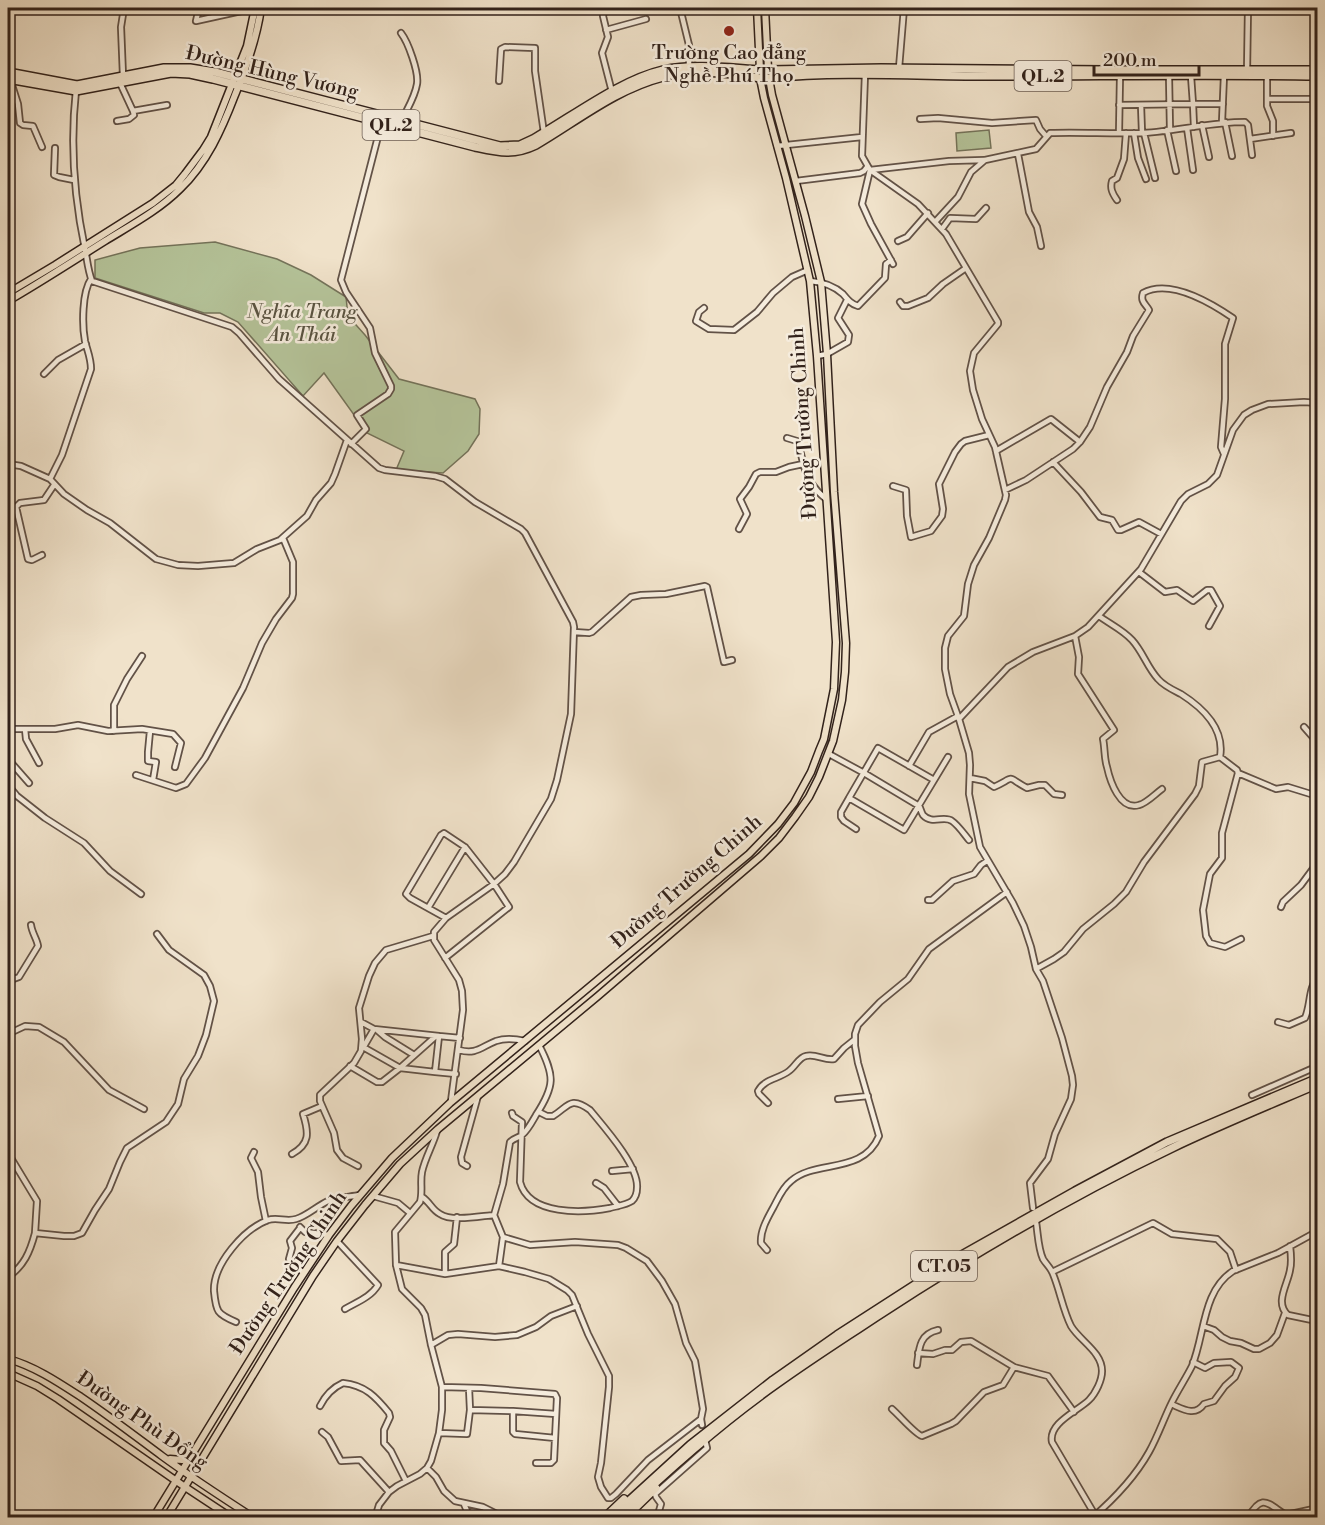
<svg xmlns="http://www.w3.org/2000/svg" width="1325" height="1525" viewBox="0 0 1325 1525" font-family="'Libre Bodoni',serif">
<style>
.green{fill:#b5c49a;stroke:#74735a;stroke-width:1.5}
.lines{fill:none;stroke-linecap:round;stroke-linejoin:round}
.minor-casing{stroke:#625247;stroke-width:8}
.major-casing{stroke:#32221b;stroke-width:9}
.highway-casing{stroke:#32221b;stroke-width:10}
.minor{stroke:#f5ecdd;stroke-width:4.5}
.major{stroke:#f0e2ca;stroke-width:6}
.highway{stroke:#f0e2ca;stroke-width:7}
.poi-dot{fill:#8f2418;stroke:#f5ecdd;stroke-width:2}
.labels{text-anchor:middle;dominant-baseline:central;stroke-width:5;stroke-linejoin:round;paint-order:stroke}
.shield{fill:#f5ecdd;stroke:#6c5f55;stroke-width:1.5}
.shield-label{font-size:18px;font-weight:bold;fill:#32221b}
.poi-label{font-size:20px;fill:#32221b;stroke:#f5ecdd}
.street-label{font-size:20px;fill:#32221b;stroke:#f5ecdd}
.park-label{font-size:20px;font-style:italic;fill:#595341;stroke:#f5ecdd}
</style>
<rect width="100%" height="100%" fill="#f0e2ca"/>
<filter id="stains"><feTurbulence type="fractalNoise" baseFrequency=".00333" numOctaves="4"/><feColorMatrix values="0 0 0 0 .2 0 0 0 0 .09 0 0 0 0 .02 0 0 0 .5 -.17"/></filter>
<radialGradient id="worn" r=".72"><stop offset=".6" stop-color="#630" stop-opacity="0"/><stop offset="1" stop-color="#630" stop-opacity=".3"/></radialGradient>
<path class="green" d="M989,130l2,18 -34,3 -1,-18z
M215,242l62,17 34,16 35,22 2,19 17,19 34,44 76,20 5,10 -1,25 -11,17 -25,22 -47,-3 8,-19 -37,-18 -43,-60 -21,23 -65,-74 -18,-9h-16l-109,-35v-18l45,-12z"/>
<g class="lines">
<g class="minor-casing">
<path id="minor" d="M199,8l-3,13 59,-13
M605,8l-2,8 5,21 -6,16 10,39
M680,8l9,37v22
M606,30l40,-11
M401,33c7,9 18,39 16,51 -2,13 -10,25 -15,36
M899,68l5,-60
M1247,72l1,-64
M865,74l-3,82 8,14 48,34 28,30 52,88v2l-24,29 -4,18 3,19 9,29 13,28 11,48 -1,5 -16,38 -15,27 -6,19 -4,32 -16,20 -3,12v21l5,25 9,25 10,34 1,12 -1,29 11,53 33,56 11,23 7,21 5,22 7,12 19,57 10,38 1,9 -2,14 -16,35 -7,25 -18,24 3,25
M1267,75v31l6,15v15
M123,76l-2,-49 3,-19
M1169,76l1,54
M1191,76l2,28h30
M499,81l2,-32 4,-2 30,1v23l9,62
M11,82l7,22 2,19 3,2 10,1 9,21
M76,90c-6,54 -2,107 9,159 2,10 3,22 7,32l140,46 7,6 40,46 100,89 6,2 50,6 10,3 30,23 46,27 4,4 48,89 1,5 -3,87 -14,66 -6,19 -37,63 -9,12 -11,10 -48,34 -12,14v8l25,40 3,11 1,19 -12,91
M1315,90l-1,13 4,1
M1267,99h47
M1119,105l74,-1 1,23
M1141,105l1,28
M133,111l34,-6
M920,119l18,-1 54,5 44,-3 4,9 6,7
M117,121l12,-2 5,-4 -1,-4 -13,-28
M1222,122l2,-47
M1225,122l7,34
M1202,125l7,32
M1187,128l6,42
M1167,130l9,41
M1119,133l1,-57
M1134,133l4,25 8,21
M1144,133l11,45
M1250,139l41,-6
M777,146l85,-9
M55,148l-1,27 5,2 15,3
M1018,154l11,58 8,15 4,19
M796,181l64,-8 4,-2 3,-4
M1117,200c-5,-7 -7,-12 -5,-19l5,-3 7,-19 2,-26
M935,222l23,-25 13,-25 14,-12 51,-11 14,-16c31,-1 62,1 93,0 35,-2 68,-11 102,-11l3,3 4,30
M942,229l8,-11 26,1 10,-11
M898,241l9,-4 21,-24
M893,264l-22,-40 -9,-20 8,-34 79,-9 35,-1
M810,281c13,1 23,4 33,13 5,6 8,10 15,12l27,-28 1,-14 5,-4
M900,302l3,4h5l20,-8 15,-14 23,-16
M704,308l-5,4 -3,9 13,8 25,1 23,-18 16,-19 19,-16 16,-7
M817,356l10,-2 21,-12 1,-7 -11,-17 9,-18
M44,374l14,-14 28,-16
M787,438l10,3c4,8 4,16 7,25 3,13 12,25 22,33
M351,444l15,-15 -9,-14 31,-21 3,-5v-3l-16,-33 -5,-25 -24,-36 -5,-12 41,-159
M996,451l55,-32 29,23
M1053,462l28,30 19,25 12,3 6,10h3l18,-8 22,12
M8,464l13,2 29,13 14,15 23,16 23,13 46,36 22,6 20,1 36,-3 23,-14 23,-9 27,-24 9,-16 15,-17 4,-9 12,-34
M50,479l12,-24 29,-86c0,-11 -4,-19 -6,-28 -3,-16 -3,-49 6,-62
M893,486l13,4 1,26 4,21 20,-6 11,-15 1,-7 -4,-25 16,-32 6,-8 4,-3 24,-6
M1005,490l21,-10 47,-31 7,-7 10,-15 17,-40 20,-35 6,-16 16,-26c-3,-6 -9,-8 -6,-17 27,-15 68,10 90,25l-8,26v55l-4,48 3,7
M739,529l8,-15 -7,-15 9,-12 7,-13 4,-2h16l13,-5 14,-3
M42,555l-10,5 -4,-1 -12,-52 4,-4 24,-3 10,-15
M1139,572l26,20 12,-2 16,11 14,-11h4l9,16 -11,20
M1099,616c11,8 24,14 33,24 11,12 15,27 26,39 6,7 15,11 23,15 22,14 44,34 39,63l17,13 1,3 -16,60v25l-12,16 -7,36 3,26 4,7 15,4 16,-8
M574,632l15,1 3,-1 39,-35 10,-2 25,-1 39,-8 2,1 17,75 8,-2
M1075,636l4,21 -1,17 36,56 -11,9c2,9 1,19 4,28 3,14 13,44 32,38 8,-2 16,-11 23,-16
M959,719l49,-52 25,-15 42,-16 13,-9 53,-58 40,-68 7,-7 20,-10 9,-9 16,-45 11,-15 8,-5 16,-6 36,-2 14,1
M8,726l5,3h42l23,-4 30,6 34,-2 31,5 8,9 -6,24
M1304,727l14,16
M25,729l1,10 13,24
M114,731v-26l13,-26 15,-23
M150,731l-2,21v9l8,1 -3,18
M829,754l35,19 55,33c2,3 2,6 4,9 9,10 21,0 29,6 6,4 12,13 17,19
M8,759l21,24
M909,766l20,-34 29,-16
M1238,773l38,16 12,-2 26,8 4,15
M136,775l40,13 10,-4 19,-26 38,-70 19,-45 14,-24 16,-21 1,-4v-32l-10,-24
M970,778l15,3 9,6c23,-11 11,-11 33,1l12,-3h6l9,9 8,1
M934,780l-56,-32 -29,50 55,32 44,-73
M8,785l9,11 28,22 39,25 26,28 31,23
M849,798l-8,14v5l3,4 12,8
M1318,821l-4,11 4,5
M928,900h4l21,-19 21,-7 7,-9 6,-4
M1281,907l2,-5 18,-17 17,-23
M428,908l37,-61
M445,958l64,-51 -15,-23 -29,-37 -21,-14 -3,2 -35,59 4,4 36,20
M1036,969l18,-10 10,-7 19,-23 31,-25 12,-12 18,-30 51,-68 4,-8 3,-24 18,-5
M8,981l11,-4 19,-31c-1,-7 -6,-13 -7,-21
M361,1022l13,7 65,7
M1278,1022l11,3 16,-7c6,-14 3,-29 13,-42
M377,1030l8,7 29,18
M8,1034l17,-8 14,1 25,15 45,48 35,19
M363,1047l37,21 35,4
M363,1048l11,-19
M459,1050c17,5 22,-3 37,-9 9,-3 20,-2 29,0
M350,1066l27,16h5l18,-14 36,-32
M456,1074l-21,-2 4,-36 21,2
M1252,1095l66,-29
M838,1099l30,-3
M768,1103l-9,-9 -1,-3c6,-12 21,-12 31,-20 6,-4 10,-14 17,-15 9,-3 19,5 28,3l10,-11 10,-8
M512,1113l1,3 9,6 -2,60c9,34 63,31 90,26 7,-2 16,-3 22,-7 3,-3 5,-8 5,-13 2,-22 -33,-61 -47,-78 -20,-15 -22,-3 -37,6h-6l-8,-4
M254,1152l-3,6 7,14 3,25 5,24
M8,1153l29,48 -2,32 29,3h10l8,-3 13,-23 14,-21 11,-27 7,-14 39,-26 12,-18 6,-25 14,-23 8,-21 8,-34 -4,-15 -6,-11 -35,-25 -12,-16
M292,1154c18,-10 17,-21 11,-40l19,-8
M358,1166l-15,-8 -6,-8 -3,-17 -14,-32v-6l34,-32 7,-12 1,-12 -3,-31 10,-32 6,-13 11,-13 47,-14
M467,1166l-5,-3 -1,-6 17,-61
M612,1171l21,-2
M596,1183l8,5 14,18
M373,1196l25,7 12,10
M422,1197c8,5 10,13 18,17 11,8 41,2 54,1
M1036,1222c2,12 2,26 7,37 3,5 8,9 10,15 7,17 10,36 18,52 9,15 31,26 31,45 0,9 -6,22 -13,29 -11,11 -41,23 -37,42l43,73
M300,1227l5,5 24,3
M300,1228l-10,13 2,7 -3,11 2,4 13,10
M503,1237l27,8 45,-3 43,3 8,3 21,13 15,20 13,23 11,39 9,18 8,48 -2,10 1,6
M337,1241l41,44c-7,12 -21,17 -33,24
M1290,1246c1,8 2,16 0,24 -2,14 -16,33 -2,45l24,5
M767,1250l-6,-7c-1,-12 6,-24 12,-35 5,-9 9,-20 18,-27 25,-22 72,-6 88,-45l-21,-73 -3,-17v-12l3,-9 22,-23 28,-23 21,-30 78,-57
M396,1265l49,9 54,-8 26,6 24,7 18,11 5,5 16,39 21,42v11l-8,76 -3,14 3,10 7,11h3l5,-4 32,-34 53,-41
M499,1266l4,-29 -9,-22 9,-31 7,-42c4,-4 8,-4 12,-7 6,-5 10,-13 14,-20 19,-29 19,-39 3,-70
M1052,1272l101,-49 19,11 45,5 13,13 6,18
M445,1274v-22l9,-8 3,-27
M8,1277c16,-11 22,-25 27,-44
M236,1322c-19,-8 -20,-10 -22,-31 -1,-27 30,-62 54,-71 9,-3 19,2 28,-1 11,-3 21,-13 32,-18 9,-4 22,-4 32,-6
M1203,1326l11,4 8,7 8,4 11,2 13,6h5l11,-6 7,-8 8,-22
M431,1345l17,-10 10,-1 37,3 22,-2 19,-8 15,-11 26,-10
M918,1353l15,1 12,-4h7l9,-8 10,-1 43,26 34,9 26,36
M917,1365c2,-16 2,-31 21,-35
M442,1387l39,1 74,6 2,4 -3,62 -3,3h-15
M469,1388l1,22 43,1v21l2,2 40,4
M1171,1404c12,5 24,13 33,0l10,-3 11,-15 10,-9 4,-9 -8,-6 -17,1 -9,5 -12,-6
M320,1406c5,-10 12,-18 23,-23 22,2 33,14 46,30l1,4 -6,13v13l7,8 15,30
M892,1409c8,7 23,25 30,27l29,-12 5,-3 28,-29 19,-7 11,-18
M513,1411l43,3
M322,1432l6,5 13,24 19,-1 29,32
M439,1433l28,1 3,-24
M427,1468l9,9 8,14 11,10 28,6 22,11
M375,1518l4,-13 10,-13 8,-6 23,-12 7,-6 4,-7 8,-28 3,-23v-23l-11,-42 -6,-30 -4,-7 -19,-19 -6,-24 -1,-33 25,-30c3,-10 0,-20 2,-30 3,-14 11,-27 15,-41
M457,1518l10,-7 -3,-7
M657,1518l4,-14 -5,-7 -1,-3 52,-46 -2,-8
M1092,1518c22,-19 43,-41 57,-66 9,-16 15,-34 23,-50 6,-12 14,-24 20,-36 13,-31 10,-75 41,-95l45,-18 40,-22
M1248,1518c14,-26 20,-14 38,-3l32,-7"/>
</g>
<g class="major-casing">
<path id="major" d="M757,8l3,62
M765,8l3,61
M8,293l47,-28 98,-62 23,-18 9,-11 18,-24 8,-13 36,-91 8,-38
M8,301c33,-19 65,-40 97,-60 26,-16 54,-31 75,-52 27,-26 42,-60 55,-94 12,-29 22,-57 26,-87
M8,1359c26,7 50,23 73,38 28,19 54,39 81,59 30,22 61,42 92,62
M8,1373l29,13 21,13 127,88 47,31
M170,1459l12,1 8,-6
M153,1518l141,-230 35,-53 22,-29 41,-48 58,-55 299,-249 29,-30 16,-21 17,-31 8,-21 5,-12 10,-50 2,-47 -19,-286 -7,-75 -24,-103 -22,-80 -4,-20
M166,1518l147,-242 24,-35 28,-36 35,-41 38,-35 160,-133 163,-140 18,-18 16,-21 14,-20 10,-20 14,-36 9,-41 3,-28 1,-29 -12,-151 -7,-138 -6,-72 -16,-66 -33,-121 -3,-17"/>
</g>
<g class="highway-casing">
<path id="highway" d="M769,70l112,-2 225,2h212
M8,72l69,13 87,-17h26l25,4 285,74 20,-1 13,-6c39,-22 87,-59 130,-69 31,-7 66,-2 97,0
M769,78c75,-7 150,-2 224,-2 108,0 216,-2 325,0
M8,79l68,12 95,-18 19,1 23,5 262,68c23,5 38,9 61,-2 41,-24 80,-56 127,-68 25,-8 71,-4 97,1
M604,1518l20,-19
M610,1518l80,-73 83,-65 64,-45 121,-78 117,-66 92,-49 151,-64
M618,1518c50,-48 103,-95 160,-135 32,-23 65,-44 98,-66 95,-62 193,-120 296,-169 48,-23 97,-43 146,-64
M625,1518l31,-30"/>
</g>
<use href="#minor" class="minor"/>
<use href="#major" class="major"/>
<use href="#highway" class="highway"/>
</g>
<circle class="poi-dot" cx="729" cy="31" r="6"/>
<g class="labels">
<g class="shield">
<rect x="1014.5" y="61" width="57" height="30" rx="4.5"/>
<rect x="362.5" y="110" width="57" height="30" rx="4.5"/>
<rect x="911" y="1251" width="66" height="30" rx="4.5"/>
</g>
<g class="shield-label">
<text x="1043" y="76">QL.2</text>
<text x="391" y="125">QL.2</text>
<text x="944" y="1266">CT.05</text>
</g>
<g class="poi-label">
<text x="729" y="53">Trường Cao đẳng<tspan x="729" dy="23">Nghề Phú Thọ</tspan></text>
</g>
<g class="street-label">
<text transform="translate(272 73) rotate(13)">Đường Hùng Vương</text>
<text transform="translate(804 423) rotate(-94)">Đường Trường Chinh</text>
<text transform="translate(687 882) rotate(-41)">Đường Trường Chinh</text>
<text transform="translate(289 1273) rotate(-56)">Đường Trường Chinh</text>
<text transform="translate(142 1421) rotate(35)">Đường Phù Đổng</text>
</g>
<g class="park-label">
<text x="302" y="312">Nghĩa Trang<tspan x="302" dy="23">An Thái</tspan></text>
</g>
</g>
<rect width="1325" height="1525" fill="none" stroke="#f0e2ca" stroke-width="30"/>
<rect x="9" y="9" width="1307" height="1507" fill="none" stroke="#32221b" stroke-width="3"/>
<rect x="15" y="15" width="1295" height="1495" fill="none" stroke="#32221b" stroke-width="1.5"/>
<path d="M1094 66v9h105v-9" fill="none" stroke="#32221b" stroke-width="3"/>
<text x="1103" y="66" font-size="18" fill="#32221b" stroke="#f5ecdd" stroke-width="4.5" paint-order="stroke">200 m</text>
<rect width="100%" height="100%" filter="url(#stains)"/>
<rect width="100%" height="100%" fill="url(#worn)"/>
</svg>
